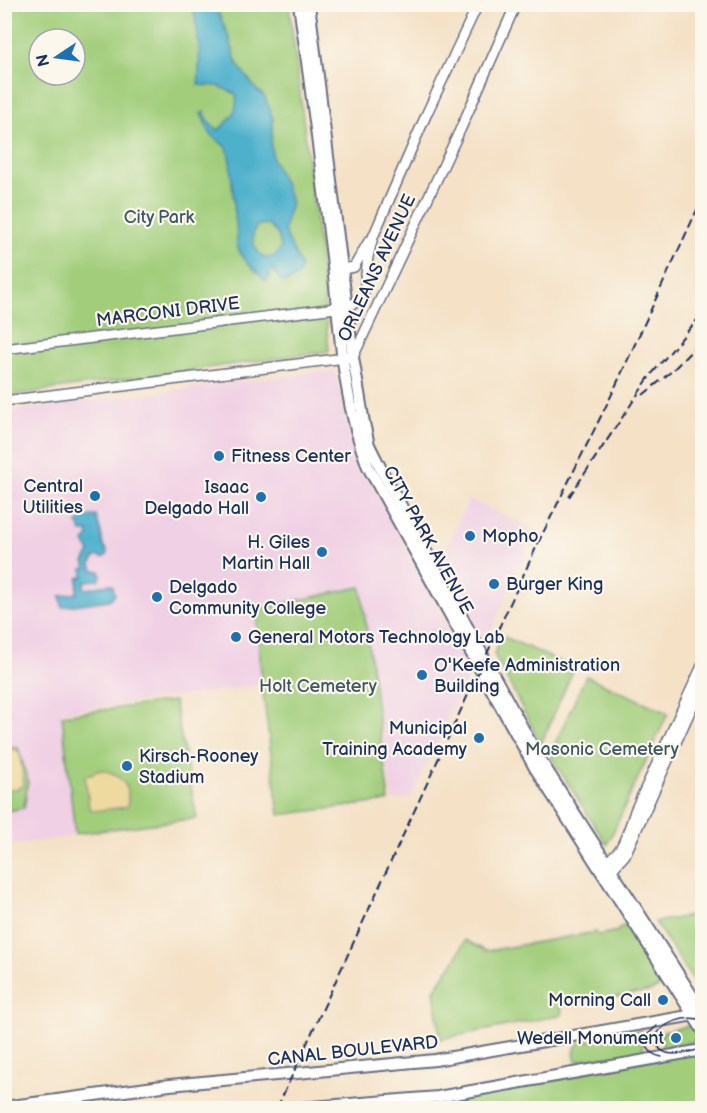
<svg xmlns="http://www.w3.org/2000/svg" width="707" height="1113" viewBox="0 0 707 1113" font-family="'Balsamiq Sans',sans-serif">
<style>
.built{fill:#f0d0e4}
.green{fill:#a2ce7b;stroke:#5e7e6c;stroke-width:1.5;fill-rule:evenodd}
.sand{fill:#eeda9e;stroke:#84847e;stroke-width:1.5}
.water{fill:#4db1cc;stroke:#347095;stroke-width:1.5;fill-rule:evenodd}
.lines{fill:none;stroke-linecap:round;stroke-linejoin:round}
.tertiary-casing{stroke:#676d82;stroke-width:12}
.secondary-casing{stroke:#676d82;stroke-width:14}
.tertiary{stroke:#fff;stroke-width:9}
.secondary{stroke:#fff;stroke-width:10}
.tram{stroke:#1b2f5e;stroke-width:1.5}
.rail{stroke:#1b2f5e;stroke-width:2;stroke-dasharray:9 4.5;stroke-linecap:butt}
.poi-dot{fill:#1f6fb2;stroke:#fbf7ec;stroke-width:2}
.labels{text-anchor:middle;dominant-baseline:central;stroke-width:4.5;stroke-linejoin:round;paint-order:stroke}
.park-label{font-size:18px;fill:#3d5765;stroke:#fbf7ec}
.street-label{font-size:18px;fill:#1b2f5e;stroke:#fbf7ec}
.poi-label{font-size:18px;fill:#1b2f5e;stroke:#fbf7ec;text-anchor:start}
</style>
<rect width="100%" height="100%" fill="#fbf7ec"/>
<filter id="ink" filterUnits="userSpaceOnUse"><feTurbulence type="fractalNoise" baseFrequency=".0167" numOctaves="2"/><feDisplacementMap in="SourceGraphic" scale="12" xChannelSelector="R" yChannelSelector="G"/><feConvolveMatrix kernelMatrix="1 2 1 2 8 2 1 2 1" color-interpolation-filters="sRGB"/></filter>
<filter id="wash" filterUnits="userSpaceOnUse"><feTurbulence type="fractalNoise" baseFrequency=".008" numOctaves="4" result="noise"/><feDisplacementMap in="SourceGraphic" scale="24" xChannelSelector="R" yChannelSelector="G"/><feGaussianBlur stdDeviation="1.35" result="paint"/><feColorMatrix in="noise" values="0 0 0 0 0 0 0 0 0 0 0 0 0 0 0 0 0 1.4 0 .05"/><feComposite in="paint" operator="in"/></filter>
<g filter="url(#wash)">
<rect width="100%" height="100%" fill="#f4e1c6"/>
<path class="built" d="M335,370l18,79 118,220 -60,129 -19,2 -31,-214 -105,23 6,76 -201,27 14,124 -70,10 -1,-434z
M469,499l65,30 -48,114 -2,-1 -44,-80z"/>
<path class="green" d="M4,5h285l31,250 9,96 -324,45zM39,39h36v36h-36z
M361,587l28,214 -110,14 -17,-130 -6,-76z
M502,636l72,32 -33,76 -47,-90z
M586,676l82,37 -61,132 -57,-90z
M174,701l23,117 -122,16 -13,-119z
M18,747l10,34 -4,27 -19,3 -1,-62z
M702,914v80l-47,-72z
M626,925l38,59 -13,7 -90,15 1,9 -122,24 -6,-49 21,-30 10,-20 21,11 110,-19 3,3 19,-4 1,-3z
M691,1025l10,15 -36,8 -3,-3 -2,-8 3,-5z
M641,1030l3,22 -68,9c-3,-8 -2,-14 4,-19z
M702,1050v58h-263l-1,-11z"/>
<path class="sand" d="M15,749l5,4 4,32 -7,4 -12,1v-22l2,-2 -2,-2v-14z
M101,770c20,3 31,17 26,37l-33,4 -5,-3 -4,-32z"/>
<path class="water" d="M192,5h23l14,32 8,27 19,25 8,7 6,13 3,10 -2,26 2,15 11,22 7,20 -7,29 17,36 -3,9 -12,7 -6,-3 -8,-12 -3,10 -3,3c-13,-13 -32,-26 -29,-45l-7,-75 -3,-13 -16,-13 -10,-21 3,-2 7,13 8,5c12,-12 20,-18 17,-36l-18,-8 -20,-1c3,-27 1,-54 -6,-80zM268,224l10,11 3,13c-15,26 -38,-8 -23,-23z
M91,516h5l5,16 2,14 4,4v5l-4,3 -5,-2 -4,2 -3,6 2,6 7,1 1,5 -2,4 -14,1 -1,6 3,2 23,-5 3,2 2,9 -6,5 -47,7 -2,-11 17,-3 1,-15 6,-2 -2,-7 4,-1 -2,-6 6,-10 -6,-10 5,-6 -1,-4h-6l-5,-9 6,-4z"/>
</g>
<g filter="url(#ink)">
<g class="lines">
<g class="tertiary-casing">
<path id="tertiary" d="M343,269l11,-2 15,-26
M4,349l324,-40 20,-3 9,-4 7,-10 4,-35 5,-20 54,-124 51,-109
M4,401l349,-44 108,-229 55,-124
M605,869c1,-9 9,-12 15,-20 7,-12 11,-25 15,-38l67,-145
M608,874l17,-19 77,-170"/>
</g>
<g class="secondary-casing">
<path id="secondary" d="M299,4c12,85 23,169 33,253 8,70 10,143 36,210l167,301 167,261
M309,4l44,353 11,66 5,22 13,26 157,287 163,253
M4,1107l166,-22 265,-25 265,-46
M299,1108l139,-11 264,-47"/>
</g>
<use href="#tertiary" class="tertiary"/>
<use href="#secondary" class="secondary"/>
<path class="tram" d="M702,1020c-15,-5 -43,2 -47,20 6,22 31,12 47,9
M657,1026l-10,9c-3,11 3,20 15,22"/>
<path class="rail" d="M643,395l29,-24 30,-31
M569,497l81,-121 52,-62
M277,1108l263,-569 71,-143 91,-197"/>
</g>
</g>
<g class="poi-dot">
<circle cx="219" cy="456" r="6"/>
<circle cx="95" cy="496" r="6"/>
<circle cx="261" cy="497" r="6"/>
<circle cx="470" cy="536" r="6"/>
<circle cx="322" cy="552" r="6"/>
<circle cx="494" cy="584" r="6"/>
<circle cx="157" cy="597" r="6"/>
<circle cx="236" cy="637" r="6"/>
<circle cx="422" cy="675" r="6"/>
<circle cx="479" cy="738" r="6"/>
<circle cx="127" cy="766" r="6"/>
<circle cx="663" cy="1000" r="6"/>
<circle cx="676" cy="1038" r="6"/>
</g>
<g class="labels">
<g class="park-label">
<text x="159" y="217">City Park</text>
<text x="318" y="686">Holt Cemetery</text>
<text x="602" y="749">Masonic Cemetery</text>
</g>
<g class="street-label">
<text transform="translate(377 268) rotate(-65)">ORLEANS AVENUE</text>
<text transform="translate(168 312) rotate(-7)">MARCONI DRIVE</text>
<text transform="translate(428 540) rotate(61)">CITY PARK AVENUE</text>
<text transform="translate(353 1051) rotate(-6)">CANAL BOULEVARD</text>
</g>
<g class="poi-label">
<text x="231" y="456">Fitness Center</text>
<text x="83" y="486" text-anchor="end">Central<tspan x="83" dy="21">Utilities</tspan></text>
<text x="249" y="487" text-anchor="end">Isaac<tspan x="249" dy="21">Delgado Hall</tspan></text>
<text x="482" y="536">Mopho</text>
<text x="310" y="542" text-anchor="end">H. Giles<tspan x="310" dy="21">Martin Hall</tspan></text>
<text x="506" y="584">Burger King</text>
<text x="169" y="587">Delgado<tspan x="169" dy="21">Community College</tspan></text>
<text x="248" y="637">General Motors Technology Lab</text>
<text x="434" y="665">O'Keefe Administration<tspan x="434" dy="21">Building</tspan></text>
<text x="467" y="728" text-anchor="end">Municipal<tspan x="467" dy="21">Training Academy</tspan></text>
<text x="139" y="756">Kirsch-Rooney<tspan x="139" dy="21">Stadium</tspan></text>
<text x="651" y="1000" text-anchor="end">Morning Call</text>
<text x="664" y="1038" text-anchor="end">Wedell Monument</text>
</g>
</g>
<rect width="707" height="1113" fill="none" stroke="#fbf7ec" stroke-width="24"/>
<g transform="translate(57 57) rotate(257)"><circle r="28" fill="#fbf7ec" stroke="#a1a7b3" stroke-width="1.5"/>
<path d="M0-4.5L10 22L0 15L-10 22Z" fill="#1f6fb2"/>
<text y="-9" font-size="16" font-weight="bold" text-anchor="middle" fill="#1b2f5e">N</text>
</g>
</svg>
